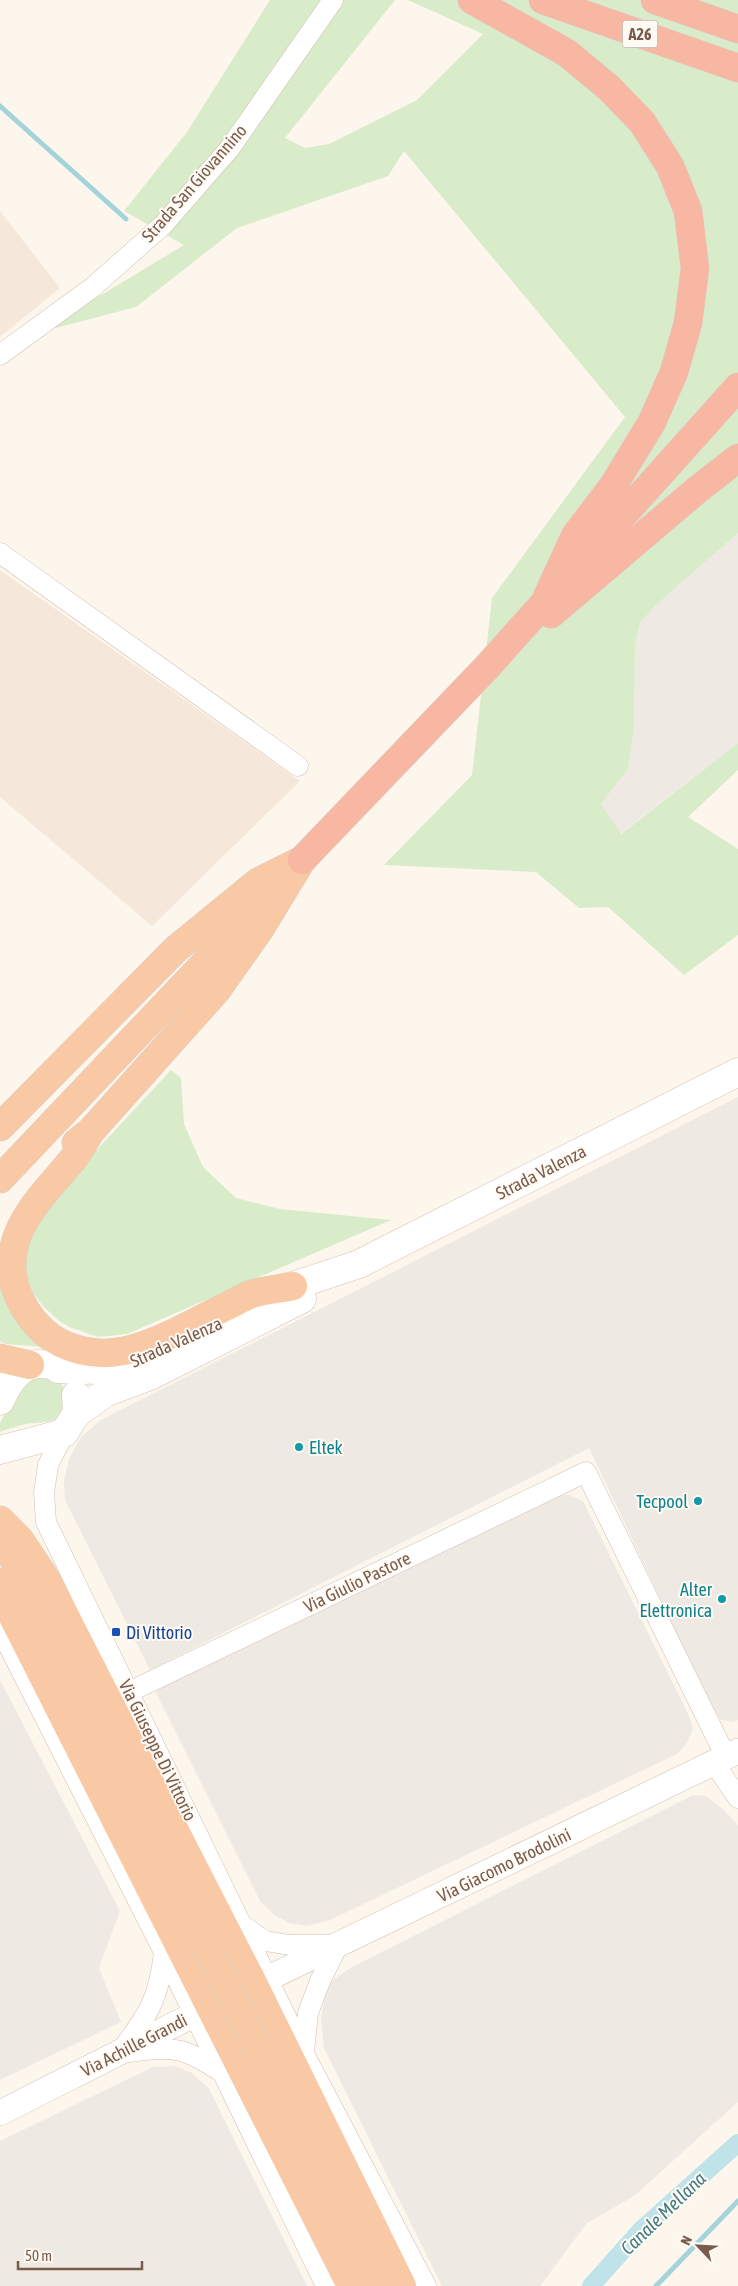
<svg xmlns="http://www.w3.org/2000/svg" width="738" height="2286" viewBox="0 0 738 2286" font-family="'Asap Condensed',sans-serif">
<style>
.residential{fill:#f5e8da}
.industrial{fill:#efe9e4}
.green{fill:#d8ecc9}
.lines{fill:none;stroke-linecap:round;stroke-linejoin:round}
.stream{stroke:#a5d3da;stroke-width:5}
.canal{stroke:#bfe3e8;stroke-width:18}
.minor-casing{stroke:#d1beb0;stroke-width:21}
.tertiary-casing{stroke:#d1beb0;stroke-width:26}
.secondary-casing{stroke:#d6c0b0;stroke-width:29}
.trunk-casing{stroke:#dad1cd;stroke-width:29}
.motorway-casing{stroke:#dad1cd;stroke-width:29}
.minor{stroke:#fff;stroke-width:20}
.tertiary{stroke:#fff;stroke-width:25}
.secondary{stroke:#fff;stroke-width:28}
.trunk{stroke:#f9c8a4;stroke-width:28}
.motorway{stroke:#f7b7a3;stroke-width:28}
.trunk-bridge-casing{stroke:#dad1cd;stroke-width:29;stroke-linecap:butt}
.trunk-bridge{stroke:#f9c8a4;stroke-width:28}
.culture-dot{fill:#0f9aa8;stroke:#fffaf3;stroke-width:2}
.transit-dot{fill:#1a4fb4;stroke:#fffaf3;stroke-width:2}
.labels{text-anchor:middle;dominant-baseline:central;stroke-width:4;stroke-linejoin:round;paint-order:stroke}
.shield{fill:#fffaf3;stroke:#a28b7f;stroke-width:1}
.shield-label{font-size:16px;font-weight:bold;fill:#7a5c4d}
.street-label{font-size:18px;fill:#7a5c4d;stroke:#fffaf3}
.culture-label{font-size:18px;fill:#0d838f;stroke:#fffaf3;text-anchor:end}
.transit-label{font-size:18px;fill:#164399;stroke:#fffaf3;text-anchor:start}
.water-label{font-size:19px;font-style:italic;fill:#437c86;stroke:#fffaf3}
</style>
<rect width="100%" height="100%" fill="#fdf6ec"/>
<path class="residential" d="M0,211l60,77 -60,49z
M0,570l300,211 -148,145 -152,-129z"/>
<path class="industrial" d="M738,533v210l-118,91 -19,-30 27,-35 6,-39 1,-85 5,-22 15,-17z
M738,1097v623l-5,2 -12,-2 -7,-8 -125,-264 -439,222 -85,-170 -1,-19 5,-22 12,-22 20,-17z
M554,1495h16l13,6 106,215 4,13 -6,14 -10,11 -347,166 -23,6 -18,-3 -16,-9 -13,-13 -105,-210z
M0,1680l120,231 -21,57 22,54 -121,58z
M693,1795l13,1 18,14 14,15v277l-104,94 -47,27 -47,63h-98l-118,-238 -3,-29 3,-20 8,-18 18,-13z
M174,2066l18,7 17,16 98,197h-307v-145l153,-74z"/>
<path class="green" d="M270,0h125l-110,138 20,10 24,-4 88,-44 66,-66 -75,-34h330v533l-83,73 -15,17 -5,22 -1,85 -6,39 -27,35 20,30 117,-91v27l-50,47 50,32v86l-54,40 -76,-68 -29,1 -43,-36 -152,-7 88,-90 20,-177 133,-181 -221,-266 -16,25 -151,52 -101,79 -96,25 144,-87 -60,-34 63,-79z
M171,1070l10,8 3,46 19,43 33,31 44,11 111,11 -264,114 -29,3 -29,-10 -11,-7 -15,-14 -10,-13 -7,-16 -3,-25 17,-41z
M0,1255l46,92 -41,-3 -5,-3z
M36,1374c11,3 29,4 29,20 -1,32 -14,26 -39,30 -9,2 -18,5 -26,8v-9l21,-39z"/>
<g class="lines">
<path class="stream" d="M0,106l126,113
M656,2286l82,-85"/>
<path class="canal" d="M591,2286l50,-56 97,-87"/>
<g class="minor-casing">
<path id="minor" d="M0,355l93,-68 70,-62 67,-77 103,-148
M0,553l298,213
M64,1433l-16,32 -4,28 2,29 258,532 122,232
M0,1629l164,323 162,334
M129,1692l457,-220 140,285
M714,1763l24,35
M245,1927l20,14 25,4h48l-18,36 -12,32 -4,39
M121,2051c28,-38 38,-52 43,-99
M129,2052c47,-6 54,-5 94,21"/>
</g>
<g class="tertiary-casing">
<path id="tertiary" d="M0,2113l209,-106 529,-256"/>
</g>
<g class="secondary-casing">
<path id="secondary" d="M271,1297l22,-11 66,-22 379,-192
M58,1369c42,3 64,0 103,-19
M0,1401c9,-20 23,-42 48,-36
M77,1413l28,-20 45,-17 152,-77
M0,1450l64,-17 13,-20 -1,-18"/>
</g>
<g class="trunk-casing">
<path id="trunk" d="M0,1127l176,-178 82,-67 44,-22
M91,1131c-6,9 -11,20 -18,28 -31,38 -73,74 -58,128 6,18 14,31 28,44 21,19 53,26 81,20 32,-6 72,-30 101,-44 9,-4 18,-10 27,-13 13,-4 28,-5 41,-8
M76,1143l15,-12 126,-141 43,-61 42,-69
M0,1179l262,-276
M0,1358l30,7
M0,1520l20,20 26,39 208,406 148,301
M9,1550l197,395
M0,1582l8,25 343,679
M260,2053l116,233"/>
</g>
<g class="motorway-casing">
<path id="motorway" d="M472,0l95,53 42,35 33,34 28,44 18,45 7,57 -7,55 -14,49 -22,50 -39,64 -38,50 -28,61
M543,0l195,68
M655,0l83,29
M551,614l146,-124 41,-32
M302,860l185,-193 251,-280"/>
</g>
<use href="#minor" class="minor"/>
<use href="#tertiary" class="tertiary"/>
<use href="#secondary" class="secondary"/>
<use href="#trunk" class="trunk"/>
<use href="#motorway" class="motorway"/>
<g class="trunk-bridge-casing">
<path id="trunk-bridge" d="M206,1945l54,108"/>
</g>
<use href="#trunk-bridge" class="trunk-bridge"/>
</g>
<g class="culture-dot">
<circle cx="299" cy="1447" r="5"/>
<circle cx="698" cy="1501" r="5"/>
<circle cx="722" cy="1599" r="5"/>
</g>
<rect class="transit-dot" x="111" y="1627" width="10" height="10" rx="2.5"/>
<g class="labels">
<rect class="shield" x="622.5" y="20.5" width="35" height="27" rx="4"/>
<g class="shield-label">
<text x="640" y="34">A26</text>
</g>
<g class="street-label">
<text transform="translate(194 183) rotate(-49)">Strada San Giovannino</text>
<text transform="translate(541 1172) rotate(-27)">Strada Valenza</text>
<text transform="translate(176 1342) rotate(-24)">Strada Valenza</text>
<text transform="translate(357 1582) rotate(-26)">Via Giulio Pastore</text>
<text transform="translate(158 1750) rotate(64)">Via Giuseppe Di Vittorio</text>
<text transform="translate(504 1865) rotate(-26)">Via Giacomo Brodolini</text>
<text transform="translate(134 2045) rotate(-27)">Via Achille Grandi</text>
</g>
<g class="culture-label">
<text x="309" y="1447" text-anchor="start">Eltek</text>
<text x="688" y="1501">Tecpool</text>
<text x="712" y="1589">Alter<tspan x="712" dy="21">Elettronica</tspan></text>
</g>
<g class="transit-label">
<text x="126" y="1632">Di Vittorio</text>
</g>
<g class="water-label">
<text transform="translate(663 2213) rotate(-44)">Canale Mellana</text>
</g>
</g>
<g transform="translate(698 2246) rotate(295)" stroke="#fffaf3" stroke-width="4" paint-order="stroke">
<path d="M0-4L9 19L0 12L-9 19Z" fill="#7a5c4d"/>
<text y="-8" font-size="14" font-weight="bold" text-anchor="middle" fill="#7a5c4d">N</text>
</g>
<path d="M18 2261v8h124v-8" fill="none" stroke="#7a5c4d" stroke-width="2.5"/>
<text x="25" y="2261" font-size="15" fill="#7a5c4d" stroke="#fffaf3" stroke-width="4" paint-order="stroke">50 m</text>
</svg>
